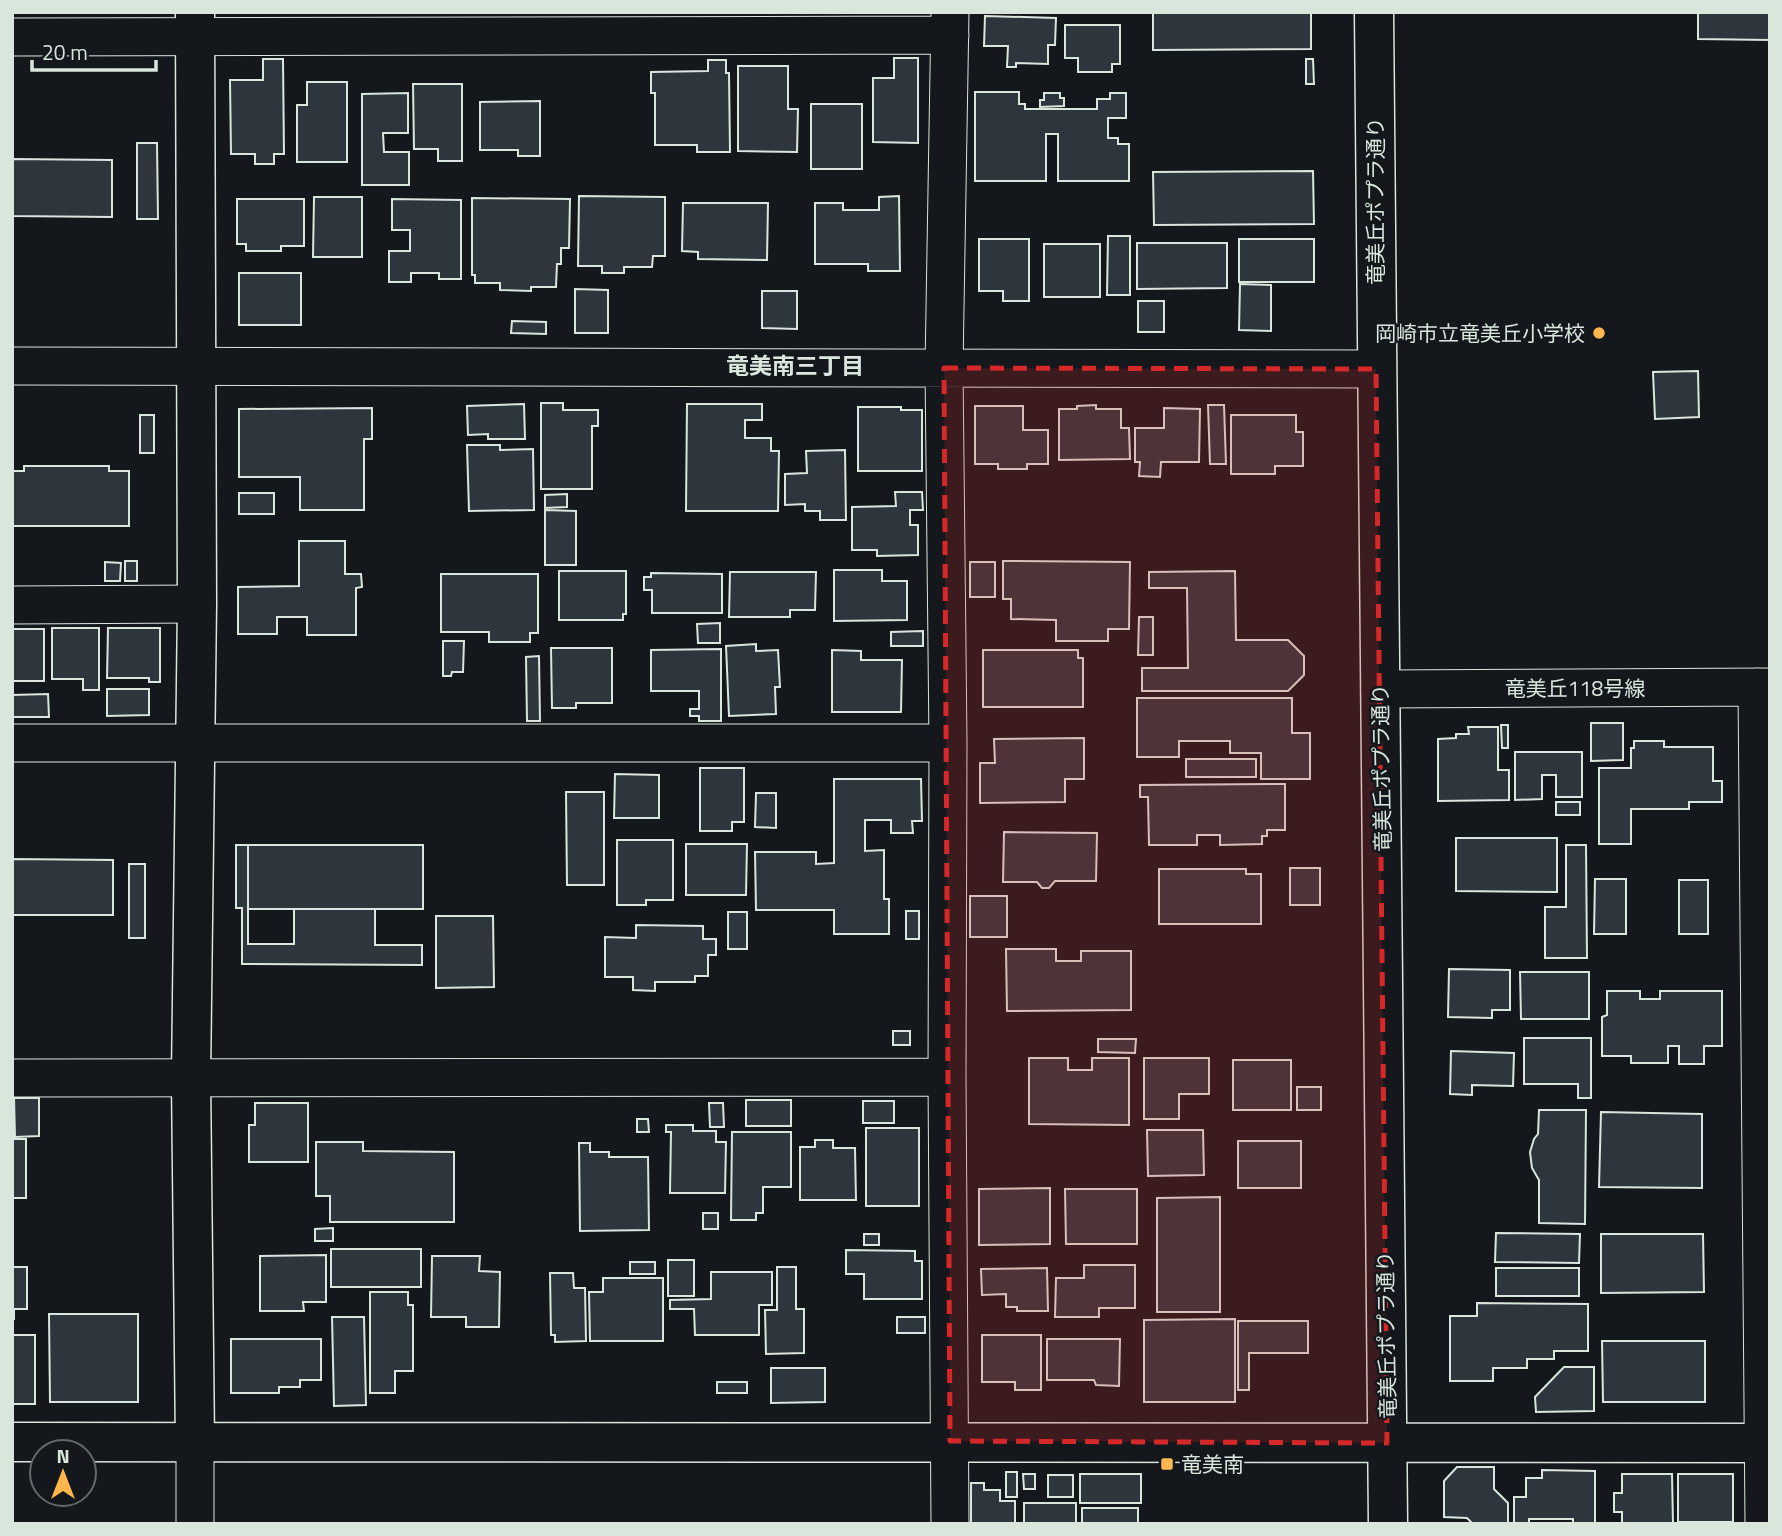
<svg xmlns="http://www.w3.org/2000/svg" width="1782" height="1536" viewBox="0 0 1782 1536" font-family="'Titillium Web','Noto Sans JP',sans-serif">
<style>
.building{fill:#2c363c;stroke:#d8e6dc;stroke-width:2}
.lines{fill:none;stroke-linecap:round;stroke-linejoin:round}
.minor-casing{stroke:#d8e6dc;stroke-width:39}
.tertiary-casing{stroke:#d8e6dc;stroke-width:41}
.minor{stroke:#14181c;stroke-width:37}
.tertiary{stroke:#14181c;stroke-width:38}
.marked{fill:#d62828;fill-opacity:0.2;stroke:#d62828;stroke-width:5;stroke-dasharray:14 9;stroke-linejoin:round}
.poi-dot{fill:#ffb74d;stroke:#14181c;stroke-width:2.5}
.labels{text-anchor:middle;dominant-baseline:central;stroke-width:5;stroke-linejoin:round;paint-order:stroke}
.street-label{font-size:21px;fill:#d8e6dc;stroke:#14181c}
.poi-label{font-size:21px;fill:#d8e6dc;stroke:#14181c;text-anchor:end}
.neighbourhood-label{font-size:23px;font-weight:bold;fill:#d8e6dc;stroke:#14181c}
</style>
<rect width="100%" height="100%" fill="#14181c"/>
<path class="building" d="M1153,12h158v37l-158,1z
M1698,12h72v28l-72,-1z
M985,16l71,2 -1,27h-7v19l-32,-1v4h-9l1,-21h-24z
M1065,25h55v39h-8v8h-34v-14h-13z
M894,58h24v85l-45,-1v-64h21z
M263,59h20l1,95h-10v10h-19v-10h-24l-1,-74h33z
M1306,59h7l1,25h-8z
M708,60h18v13h3l1,79h-33v-7h-42v-52h-4v-21l57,-1z
M738,66h50v43h10l-1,43 -59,-1z
M307,82h40v80h-50v-57h10z
M413,84h49v77h-24v-12h-24z
M975,92h44v12h6v5h72v-10h13v-6h16v25h-18v20h10v6h11v37h-71v-47h-12v47h-71z
M408,93v40h-25l1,19h25v33h-47v-91z
M1044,93h16v5h4v8l-24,1v-7h4z
M540,101v55h-22v-6h-38v-48z
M811,104h51v65h-51z
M137,143h20l1,76h-21z
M12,159l100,1v57l-100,-1z
M1313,171l1,53 -160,1 -1,-53z
M579,196l86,1v59h-12l-1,11h-28v6h-22v-7h-24z
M899,196l1,75h-32v-7h-53v-61h28v7h36v-13z
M314,197h48v60h-49z
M472,198l98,1 -1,49h-8v16h-4l-1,23h-25v4l-31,-1v-7h-25v-8h-3z
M237,199h67v47h-23v5h-35v-7h-9z
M392,199l69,1v79h-22v-6h-28v9h-22v-31h21v-21h-18z
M683,203h85l-1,57 -69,-1v-7l-16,-1z
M1108,236h22v59h-23z
M979,239h50v62h-26v-10h-24z
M1239,239h75v43h-75z
M1137,243h90v45l-90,1z
M1044,244h56v53h-56z
M239,273h62v52h-62z
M1240,284l31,1v46l-32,-1z
M575,289l33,1v43h-33z
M762,291h35v38l-35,-1z
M1138,301h26v31h-26z
M512,321l34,1v12l-35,-1z
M1698,371l1,46 -44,2 -2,-47z
M541,403h22v7h35v16h-6v63h-51z
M524,404l1,35h-37v-5l-20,1 -1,-29z
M687,404h75v16h-17v18h26v13h8l-1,60h-92z
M1096,405v4h25v19h8l1,31 -71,1v-51h18v-3z
M1208,405h16l2,59h-16z
M975,406h48v24h25v34h-21v5h-29v-5h-23z
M858,407h43v3h21v61h-64z
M372,408v31h-8v71h-64v-33h-61v-68z
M1164,408l36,1 -1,53h-38l-1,15 -21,-1 1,-14h-5v-34h29z
M140,415h14v38h-14z
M1231,415h65v17h7v34h-28v8h-44z
M467,445h33v5l33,-1 1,61 -65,1z
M845,450l1,70h-26v-9h-15v-7l-20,1v-31l22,-1 -1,-22z
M24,466h85v5h20v55h-117v-55h12z
M895,492h27l1,18h-13v15h8v30l-41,1v-6h-25v-43l44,-1z
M239,493h35v21h-35z
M567,494v13l-22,1v-13z
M545,510l31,1v54h-31z
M299,541h46v33h16l1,13 -6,1v47h-49v-18h-30v17h-39v-47l61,-1z
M125,561h12v20h-12z
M1003,561l127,1 -1,67h-21v12h-52v-21l-45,-1v-20h-8z
M105,562l16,1 -1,18h-15z
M970,562h25v35h-25z
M834,570h48v11h25v39l-73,1z
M559,571h67v43h-3v6h-64z
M1235,571l1,69h52l16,16v19l-16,16h-146v-23h46l-1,-80h-38v-16z
M730,572h86l-1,38h-25v7h-61z
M651,573l71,1v39h-70v-23h-8v-13h7z
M441,574h97v59h-8v9h-41v-10h-48z
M1139,617h14v38h-15z
M720,623v20h-22l-1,-19z
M52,628h47v62h-16v-11h-31z
M108,628h52v54h-11v-4h-42z
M12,629h32v52h-32z
M923,631v15h-32v-14z
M443,641h21l-1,31h-11l-1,4h-8z
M756,644v7l22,-1 2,37h-5l1,27 -47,2 -3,-70z
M551,648h61v55h-36v5h-24z
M721,649v72h-22v-5h-9v-7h9v-18h-48v-41z
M832,650l29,1v9h41l-1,52h-69z
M983,650h95v8h5v49h-100z
M539,656l1,65h-13l-1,-64z
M107,689h42v26l-42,1z
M48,694l1,23h-37v-22z
M1137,698h155v35h18v46h-49v-26h-31v-12h-51v16h-42z
M1591,723h32v37l-32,1z
M1501,725h7v23h-6z
M1468,727h30v43h11v30l-71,1v-62l18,-1v-4h13z
M1084,738v41h-19v23l-85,1v-40h15l-1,-24z
M1634,741h30v6h49v34h9v21h-33v7h-58v35h-32v-76h32v-20h3z
M1515,752h67v45h-26v-22h-14v24l-27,1z
M1186,759h70v18h-70z
M700,768h44v54h-12v9h-32z
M615,774l44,1v43h-45z
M834,779h87l1,42h-10l1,12h-22v-13h-26v31l19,-1v49h5v35h-55v-24h-78l-1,-58h61v12l18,-1z
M1285,784v46h-18v6h-5v8l-42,1v-10h-23v10h-48l-1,-48h-8v-12z
M566,792h38v93h-37z
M756,793h20v35l-21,-1z
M1556,802h24v13h-24z
M1004,832l93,1 -1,48h-41l-6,7h-7l-5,-6h-34z
M1456,838h101v54l-101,-1z
M617,840h56v60h-27v5h-29z
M686,844h61l-1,51h-60z
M236,845h12v99h46v-35h81v36h47v20l-180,-1v-56h-6z
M248,845h175v64h-175z
M1566,845h20l1,113h-42v-51h21z
M12,859l101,1v55h-101z
M129,864h16v74h-16z
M1290,868h30v37h-30z
M1159,869h87v5h15v50h-102z
M1595,879h31v55h-32z
M1679,880h29v54h-29z
M970,896h37v41h-37z
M906,911h13v28h-13z
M728,912h19v37h-19z
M436,916h57l1,71 -58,1z
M636,925l67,1v13h13v16h-8v21h-13v6h-40v9l-22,-1v-13h-28v-40l31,1z
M1006,949h50v12h25v-10h50v59l-124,1z
M1449,969l61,1v40h-18v8l-44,-1z
M1520,972h69v47h-68z
M1607,991h33v8h20v-8h62v55h-18v18h-25v-18h-11v17h-37v-7h-29v-39l5,-2z
M893,1031h17v14h-17z
M1524,1038h67v60h-13v-14h-54z
M1098,1039h38l-1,14 -37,-1z
M1451,1051l63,2 -1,33 -41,-1v10l-22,-1z
M1029,1058h39v12h24v-12h37v67l-100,-1z
M1144,1058h65v36h-30v25h-35z
M1233,1060h58v50h-58z
M1297,1087h24v23h-24z
M14,1098h25v38l-24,1z
M746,1100h45v26h-45z
M863,1101h31v22h-31z
M255,1103h53v59h-59v-37h6z
M709,1103h14l1,24h-14z
M1539,1110h47l-1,114 -46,-1v-43l-7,-12 -2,-16 4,-13 4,-5z
M1601,1112l101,2v74l-103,-1z
M637,1119h11l1,13h-12z
M666,1125h27v6h23v11h10l-1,51h-55l1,-61h-5z
M866,1128h53v78h-53z
M1147,1130h56l1,45 -56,1z
M732,1132h59v55h-28v26h-7v7h-25z
M12,1139h14v59h-14z
M815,1140h18v8h22l1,52h-56v-53h15z
M1238,1141h63v47h-63z
M316,1142h47v9l91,1v70h-124v-26h-14z
M579,1143h11v9h19v5h39l1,73 -69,1z
M1050,1188v56l-71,1v-56z
M1065,1189h72v55h-71z
M1220,1197v115h-63v-114z
M703,1213h15v16h-15z
M333,1228v13h-18v-12z
M1496,1233l84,1 -1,29 -84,-1z
M864,1234h15v11h-15z
M1601,1234h102l1,58 -103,1z
M331,1249h90v38h-90z
M846,1250l69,1v10h7v38h-58v-25h-18z
M326,1255v47h-23l1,9h-44v-55z
M432,1256h48l-1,15 21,1 -1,55h-33v-10h-35z
M668,1260h26v36h-26z
M630,1262h25v12h-25z
M1084,1265h51v43h-36v9h-44l1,-39h28z
M12,1267h15v42h-13v10h-2z
M777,1267h19v42h8v44l-38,1 -1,-44h12z
M1047,1268l1,43h-31v-4h-11v-13l-24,1 -1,-26z
M1496,1268h83v28h-83z
M711,1272h61v33h-13v30h-64l-1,-26h-24v-9l41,-1z
M550,1273h23l1,15h11l1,53 -31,1v-7h-4z
M603,1278h60v63h-73l-1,-49h14z
M370,1292h38v13h5v66h-18v22h-25z
M1477,1303l111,1v47h-34v8h-27v9h-34v13h-43v-65h27z
M49,1314h89v88h-88z
M332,1317h32l2,88 -32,1z
M897,1317h28v16h-28z
M1235,1319v83h-91v-82z
M1238,1321h70v32h-59v37h-11z
M12,1335h23v69h-23z
M982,1335h59v55h-26v-8h-33z
M231,1339h90v41h-21v7h-21v6h-48z
M1047,1339h73l-1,47 -23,-1 -2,-5h-47z
M1602,1341h103v61h-102z
M1564,1367h30v44l-58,1 -1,-15z
M771,1368h54v34l-54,1z
M717,1382h30v11h-30z
M1457,1467h37v22l14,14v21h-35l-6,-6 -23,-1v-36z
M1542,1470l53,1v53h-22v-5h-44v5h-15v-27h12v-19h16z
M1006,1472h11v25h-11z
M1023,1474h12v15h-11z
M1080,1474h61v29h-61z
M1622,1474h50l1,50h-51v-12h-8v-19h8z
M1678,1474h55v48h-55z
M1048,1475h25v22h-25z
M971,1483h13v7h16v11h15v23h-44z
M1024,1503h52v21h-52z
M1082,1508h56v16h-56z"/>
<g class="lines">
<g class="minor-casing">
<path id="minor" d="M12,37l938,-2
M12,366l1364,3
M12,605l185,-1
M1757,687l7,837
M1380,689l390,-2
M12,743h936
M12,1078l935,-1
M195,1524v-81
M950,1524l-3,-447 1,-334 -4,-375 6,-356"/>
</g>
<g class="tertiary-casing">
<path id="tertiary" d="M1374,12l14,1512
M12,1442l1758,1
M195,1443l-4,-365 6,-474 -2,-592"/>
</g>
<use href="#minor" class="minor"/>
<use href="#tertiary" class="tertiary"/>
</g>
<path class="marked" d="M944,368l432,1 11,1074 -437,-2z"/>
<g class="poi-dot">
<circle cx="1599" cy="333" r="7"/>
<rect x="1160" y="1457" width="14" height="14" rx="3.5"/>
</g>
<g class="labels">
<g class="street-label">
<text transform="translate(1375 201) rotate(-90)">竜美丘ポプラ通り</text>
<text x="1575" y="688">竜美丘118号線</text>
<text transform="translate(1381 768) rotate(-91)">竜美丘ポプラ通り</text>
<text transform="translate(1386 1335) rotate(-91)">竜美丘ポプラ通り</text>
</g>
<g class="poi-label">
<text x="1585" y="333">岡崎市立竜美丘小学校</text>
<text x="1181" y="1464" text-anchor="start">竜美南</text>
</g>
<g class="neighbourhood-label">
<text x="795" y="365">竜美南三丁目</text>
</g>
</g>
<rect width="1782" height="1536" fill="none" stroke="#d8e6dc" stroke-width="28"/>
<g transform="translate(63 1473)"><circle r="33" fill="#14181c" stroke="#626a69" stroke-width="2"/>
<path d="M0-5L12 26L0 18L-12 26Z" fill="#ffb74d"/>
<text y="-10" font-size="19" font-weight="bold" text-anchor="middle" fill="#d8e6dc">N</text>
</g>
<path d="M32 60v10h124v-10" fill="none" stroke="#d8e6dc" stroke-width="3.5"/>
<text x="42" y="60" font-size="21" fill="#d8e6dc" stroke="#14181c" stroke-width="5" paint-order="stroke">20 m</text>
</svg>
